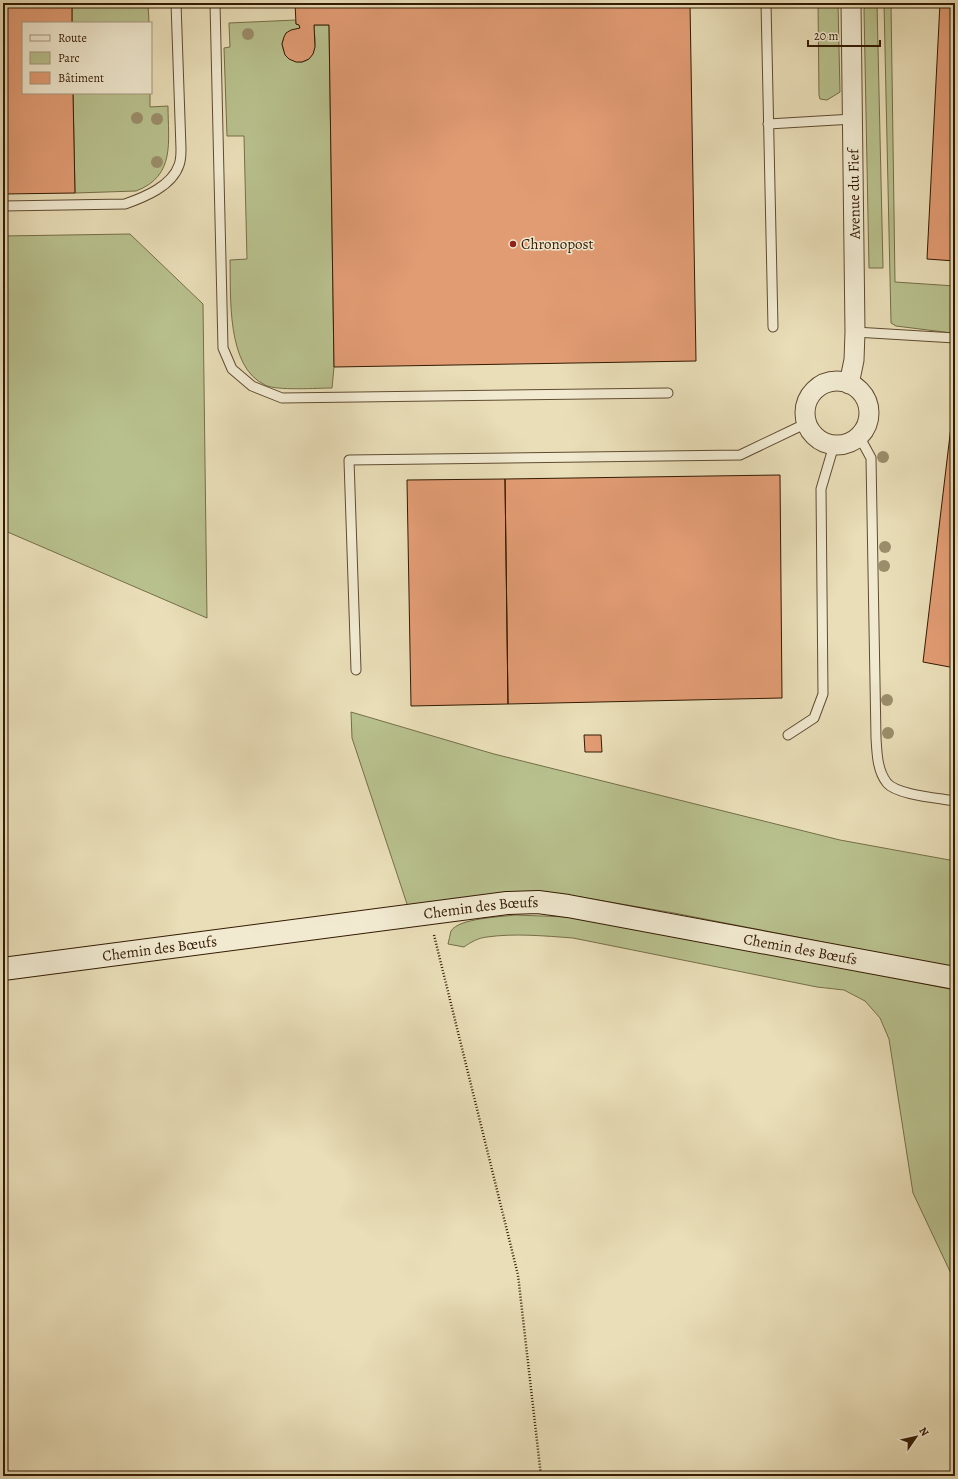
<svg xmlns="http://www.w3.org/2000/svg" width="958" height="1479" viewBox="0 0 958 1479" font-family="Alegreya,serif">
<style>
.green{fill:#b8c18e;stroke:#766e48}
.building{fill:#e29c74;stroke:#331b02}
.lines{fill:none;stroke-linecap:round;stroke-linejoin:round}
.lane-casing{stroke:#604c30;stroke-width:11}
.street-casing{stroke:#604c30;stroke-width:21}
.secondary-casing{stroke:#331b02;stroke-width:24}
.path{stroke:#331b02;stroke-width:2.5;stroke-dasharray:1 2;stroke-linecap:butt}
.lane{stroke:#f1ead1;stroke-width:9}
.street{stroke:#f1ead1;stroke-width:19}
.secondary{stroke:#f1ead1;stroke-width:22}
.tree{fill:#9b8e6b}
.poi-dot{fill:#8f2418;stroke:#f1ead1;stroke-width:1.5}
.labels{text-anchor:middle;dominant-baseline:central;stroke-width:3;stroke-linejoin:round;paint-order:stroke}
.street-label{font-size:15px;fill:#331b02;stroke:#f1ead1}
.poi-label{font-size:15px;fill:#331b02;stroke:#f1ead1;text-anchor:start}
</style>
<rect width="100%" height="100%" fill="#e9deb8"/>
<filter id="stains"><feTurbulence type="fractalNoise" baseFrequency=".005" numOctaves="4"/><feColorMatrix values="0 0 0 0 .2 0 0 0 0 .09 0 0 0 0 .02 0 0 0 .5 -.17"/></filter>
<radialGradient id="worn" r=".72"><stop offset=".6" stop-color="#630" stop-opacity="0"/><stop offset="1" stop-color="#630" stop-opacity=".3"/></radialGradient>
<path class="green" d="M72,3h76l1,20h-77z
M818,3h20l2,89 -13,8 -7,-1 -1,-4z
M870,3h7l6,265h-14l-5,-259z
M884,3h7l4,279 60,4v45l-3,2 -56,-7 -5,-3z
M296,20v4l3,1 1,3c-41,11 0,52 13,25 4,-8 1,-19 1,-28h15l5,342 -2,21c-14,0 -56,3 -67,-3 -39,-18 -34,-89 -35,-125l17,-1 -3,-123h-17l-3,-88 6,-1 -1,-24z
M73,93h77v14l18,-1c0,35 8,70 -32,85l-61,2z
M130,234l73,70 4,314 -204,-88v-294z
M351,712l143,42 346,86 115,21v107l-281,-55 -94,-16 -172,10 -56,-169z
M515,915l54,2 194,35 192,38v292l-42,-89 -24,-154 -9,-21 -15,-17 -21,-11 -27,-3 -244,-49c-28,-2 -58,-5 -86,-1 -9,1 -16,5 -23,10l-16,-3c1,-4 2,-9 3,-13 8,-13 50,-14 64,-16z"/>
<path class="building" d="M3,3h69v20h-49v70h50l2,100 -72,1z
M295,3h395l6,358 -362,6 -5,-342h-15l1,22 -2,7 -4,5 -7,3h-6l-7,-3 -4,-4 -3,-11 2,-7 2,-4 5,-3 9,-2 -1,-3 -3,-1z
M940,3h15v258l-28,-2z
M955,393v275l-32,-6z
M780,475l2,223 -274,6 -3,-225z
M505,479l3,225 -97,2 -4,-226z
M584,735h17l1,17h-17z"/>
<g class="lines">
<g class="lane-casing">
<path id="lane" d="M215,3l8,345 9,21 20,17 30,12 386,-5
M766,3l7,324
M768,124l85,-5
M3,206l122,-2c20,-7 47,-18 54,-39 2,-5 2,-11 2,-16l-5,-146
M855,332l100,6
M859,436l12,22 5,280c1,15 1,32 11,45 10,12 52,15 68,18
M356,670l-7,-210 391,-5 67,-32
M788,735l26,-17 9,-24 -2,-205 13,-44"/>
</g>
<g class="street-casing">
<path id="street" d="M805 413a32 32 0 1 1 64 0a32 32 0 1 1-64 0Z
M849,384l5,-24 1,-28 -4,-329"/>
</g>
<g class="secondary-casing">
<g id="secondary">
<path id="s1" d="M3,969l504,-66 31,-1 30,4 387,72"/>
</g>
</g>
<path class="path" d="M434,935l84,340 23,201"/>
<use href="#lane" class="lane"/>
<use href="#street" class="street"/>
<use href="#secondary" class="secondary"/>
</g>
<g class="tree">
<circle cx="248" cy="34" r="6"/>
<circle cx="137" cy="118" r="6"/>
<circle cx="157" cy="119" r="6"/>
<circle cx="157" cy="162" r="6"/>
<circle cx="883" cy="457" r="6"/>
<circle cx="885" cy="547" r="6"/>
<circle cx="884" cy="566" r="6"/>
<circle cx="887" cy="700" r="6"/>
<circle cx="888" cy="733" r="6"/>
</g>
<circle class="poi-dot" cx="513" cy="244" r="4"/>
<g class="labels">
<g class="street-label">
<text transform="translate(854 194) rotate(-91)">Avenue du Fief</text>
<text stroke="none"><textPath href="#s1" startOffset="482">Chemin des Bœufs</textPath></text>
<text stroke="none"><textPath href="#s1" startOffset="806">Chemin des Bœufs</textPath></text>
<text stroke="none"><textPath href="#s1" startOffset="158">Chemin des Bœufs</textPath></text>
</g>
<g class="poi-label">
<text x="521" y="244">Chronopost</text>
</g>
</g>
<rect width="958" height="1479" fill="none" stroke="#e9deb8" stroke-width="16"/>
<rect x="4" y="4" width="950" height="1471" fill="none" stroke="#331b02" stroke-width="2"/>
<rect x="8" y="8" width="942" height="1463" fill="none" stroke="#331b02"/>
<rect x="22" y="22" width="130" height="72" fill="#f1ead1" stroke="#a5977e"/>
<rect x="30" y="35" width="20" height="6" fill="#f1ead1" stroke="#a5977e"/>
<text x="58" y="42" font-size="12" fill="#331b02">Route</text>
<rect x="30" y="52" width="20" height="12" fill="#b8c18e" stroke="#a5977e"/>
<text x="58" y="62" font-size="12" fill="#331b02">Parc</text>
<rect x="30" y="72" width="20" height="12" fill="#e29c74" stroke="#a5977e"/>
<text x="58" y="82" font-size="12" fill="#331b02">Bâtiment</text>
<g transform="translate(916 1437) rotate(56)" stroke="#f1ead1" stroke-width="3" paint-order="stroke">
<path d="M0-3L7 15L0 10L-7 15Z" fill="#331b02"/>
<text y="-6" font-size="11" font-weight="bold" text-anchor="middle" fill="#331b02">N</text>
</g>
<path d="M808 40v6h72v-6" fill="none" stroke="#331b02" stroke-width="2"/>
<text x="814" y="40" font-size="12" fill="#331b02" stroke="#f1ead1" stroke-width="3" paint-order="stroke">20 m</text>
<rect width="100%" height="100%" filter="url(#stains)"/>
<rect width="100%" height="100%" fill="url(#worn)"/>
</svg>
